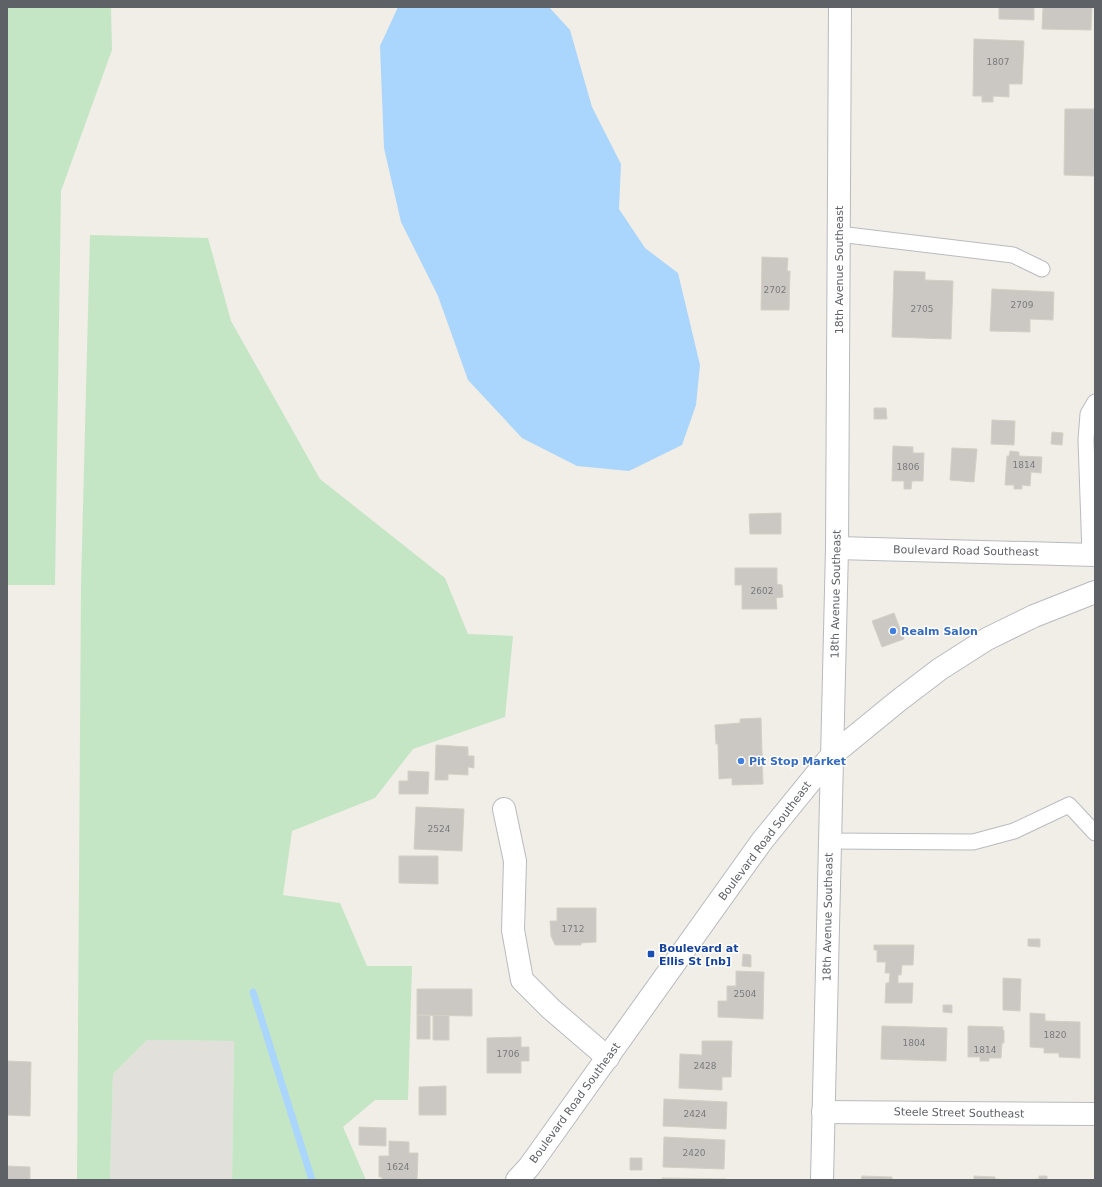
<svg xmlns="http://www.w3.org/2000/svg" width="1102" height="1187" viewBox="0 0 1102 1187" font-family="'DejaVu Sans',sans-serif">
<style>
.industrial{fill:#e2e0db}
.green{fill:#c4e6c5}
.water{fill:#aad5fc}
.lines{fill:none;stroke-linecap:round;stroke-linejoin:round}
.stream{stroke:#aad5fc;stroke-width:7}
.building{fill:#cbc8c4;stroke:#d4d0c5}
.lane-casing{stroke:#b9bbc0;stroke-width:17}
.street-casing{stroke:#b9bbc0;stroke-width:24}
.secondary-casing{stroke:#b8babf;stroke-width:24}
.lane{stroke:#fff;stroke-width:15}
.street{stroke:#fff;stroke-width:22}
.secondary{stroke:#fff;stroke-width:22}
.shop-dot{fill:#3f7fe0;stroke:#fff;stroke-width:1.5}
.transit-dot{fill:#1a4fb4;stroke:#fff;stroke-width:1.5}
.labels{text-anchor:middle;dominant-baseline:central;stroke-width:3;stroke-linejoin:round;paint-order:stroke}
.number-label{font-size:9px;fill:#797b7e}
.street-label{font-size:11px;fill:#5e6166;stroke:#fff}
.shop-label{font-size:11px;font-weight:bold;fill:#366cbe;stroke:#fff;text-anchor:start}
.transit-label{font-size:11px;font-weight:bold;fill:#164399;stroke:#fff;text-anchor:start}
</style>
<rect width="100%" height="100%" fill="#f0eee6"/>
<path class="industrial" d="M147,1040l87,1 -2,139h-122l3,-106z"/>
<path class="green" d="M7,7h104l1,43 -51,141 -6,394h-48z
M90,235l118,3 23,83 89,158 125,99 23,56 45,2 -8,81 -92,32 -38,49 -83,33 -9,64 57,8 27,63h45l-4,134h-33l-32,27 23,53h-134l2,-139 -87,-1 -34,34 -3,106h-33l4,-595z"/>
<path class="water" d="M398,7h151l21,23 22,77 29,57 -2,45 26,39 33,25 22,92 -4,40 -14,40 -53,26 -52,-5 -55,-28 -54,-58 -30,-84 -37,-74 -17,-74 -4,-102z"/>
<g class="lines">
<path class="stream" d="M253,992l59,188"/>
</g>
<path class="building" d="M999,7h35v13l-35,-1z
M1043,7h49l-1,23 -49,-1z
M974,39l50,2 -2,43h-13v13l-16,-1v6h-11v-6h-9z
M1065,109h30l-1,67 -30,-1z
M762,257l26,1 -1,13h3l-1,39h-28z
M894,271l31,1v8l28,1 -2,58 -59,-2z
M992,289l62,3 -1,28 -23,-1v13l-40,-1z
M874,408h12l1,11h-13z
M992,420l23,1 -1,24 -23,-1z
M1052,432l11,1 -1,12 -11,-1z
M893,446l20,1v6h11l-1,28h-11l-1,8h-7v-8h-12z
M952,448l25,1 -3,33 -24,-2z
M1010,451l9,1v4l23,1 -1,16 -10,-1 -1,14 -8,-1v4h-8v-4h-9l2,-29h2z
M781,513v21h-31l-1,-20z
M735,568h42v16l5,1 1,12 -7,1 1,11h-35v-24h-7z
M894,613l10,26 -22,8 -10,-26z
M761,718l2,66 -31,1v-7l-13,1 -1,-35h-2l-1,-19 25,-2v-4z
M436,745l32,2v9h6v12l-6,-1v8l-20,-1v6h-13z
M408,771l21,1 -1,22h-29v-13h9z
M416,807l48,2 -2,42 -48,-2z
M399,856h39v28l-39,-1z
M557,908h39v34l-15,1v2h-26l-4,-9 -1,-15h7z
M1028,939h12v8l-12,-1z
M874,945h40l-1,20h-11l-1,10h-3v8h15l-1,20h-27l1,-20h3l1,-10h-5l1,-11h-9v-12h-3z
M743,954l8,1v12l-9,-1z
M736,971l28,1 -1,47 -45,-2v-16h9v-15h9z
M1003,978l18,1 -1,32 -17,-1z
M417,989h55v27l-55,-1z
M943,1005h9v8l-9,-1z
M1030,1013l15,1v7l35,1v36l-21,-1v-4h-15v-5l-14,-1z
M417,1015h13v24h-13z
M433,1015l16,1v24h-16z
M882,1026l65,2 -1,33 -65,-2z
M968,1026l35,1 -1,3h2v13h-2l-1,15h-12v3h-9v-4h-12z
M521,1037v10h8v14h-8v12h-34v-35z
M702,1041h30l-1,36h-9v13l-43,-2 1,-34 22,1z
M7,1061l24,1 -1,54 -23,-1z
M446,1086v29h-27v-28z
M664,1099l63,3 -1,27 -63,-3z
M359,1127l27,1v18l-27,-1z
M664,1137l61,3 -1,29 -61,-2z
M389,1141l20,1v11h9l-1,27h-35v-3h-3v-21h10z
M630,1158h12v12h-12z
M7,1166l23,1v13h-23z
M862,1176l30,1v3h-31z
M974,1176l21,1v2l15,1h-36z
M1039,1176h8v4h-20l12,-1z
M662,1178l64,1 -1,1h-63z"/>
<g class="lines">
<g class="lane-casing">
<path id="lane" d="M839,234l174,21 29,14
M1090,554l-4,-114 2,-26 7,-12
M830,841l143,1 41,-11 55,-26 26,28"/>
</g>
<g class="street-casing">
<path id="street" d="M837,548l258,7
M504,809l11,52 -2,69 9,50 29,29 57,49
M823,1112l272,2"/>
</g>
<g class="secondary-casing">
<path id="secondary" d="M517,1180l12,-13 233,-326 70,-86 66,-54 42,-32 47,-30 47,-23 61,-24
M822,1180l15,-632 3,-541"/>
</g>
<use href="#lane" class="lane"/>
<use href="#street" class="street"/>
<use href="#secondary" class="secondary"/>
</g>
<g class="shop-dot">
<circle cx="893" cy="631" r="4"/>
<circle cx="741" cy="761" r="4"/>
</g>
<rect class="transit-dot" x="647" y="950" width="8" height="8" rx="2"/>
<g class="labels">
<g class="number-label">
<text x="998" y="62">1807</text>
<text x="775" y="290">2702</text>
<text x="1022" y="305">2709</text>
<text x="922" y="309">2705</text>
<text x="1024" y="465">1814</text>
<text x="908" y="467">1806</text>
<text x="762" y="591">2602</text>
<text x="439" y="829">2524</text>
<text x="573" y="929">1712</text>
<text x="745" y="994">2504</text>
<text x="1055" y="1035">1820</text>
<text x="914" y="1043">1804</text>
<text x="985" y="1050">1814</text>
<text x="508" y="1054">1706</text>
<text x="705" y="1066">2428</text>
<text x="695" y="1114">2424</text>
<text x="694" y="1153">2420</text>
<text x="398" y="1167">1624</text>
</g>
<g class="street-label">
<text transform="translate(839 270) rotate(-90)">18th Avenue Southeast</text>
<text transform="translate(966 551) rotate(1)">Boulevard Road Southeast</text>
<text transform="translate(836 594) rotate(-89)">18th Avenue Southeast</text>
<text transform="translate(765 841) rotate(-53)">Boulevard Road Southeast</text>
<text transform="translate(828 917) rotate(-89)">18th Avenue Southeast</text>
<text transform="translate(575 1103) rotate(-54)">Boulevard Road Southeast</text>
<text transform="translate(959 1113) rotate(1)">Steele Street Southeast</text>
</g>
<g class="shop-label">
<text x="901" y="631">Realm Salon</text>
<text x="749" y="761">Pit Stop Market</text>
</g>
<g class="transit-label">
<text x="659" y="948">Boulevard at<tspan x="659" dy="13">Ellis St [nb]</tspan></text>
</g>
</g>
<rect width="1102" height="1187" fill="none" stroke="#5e6166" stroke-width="16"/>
</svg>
